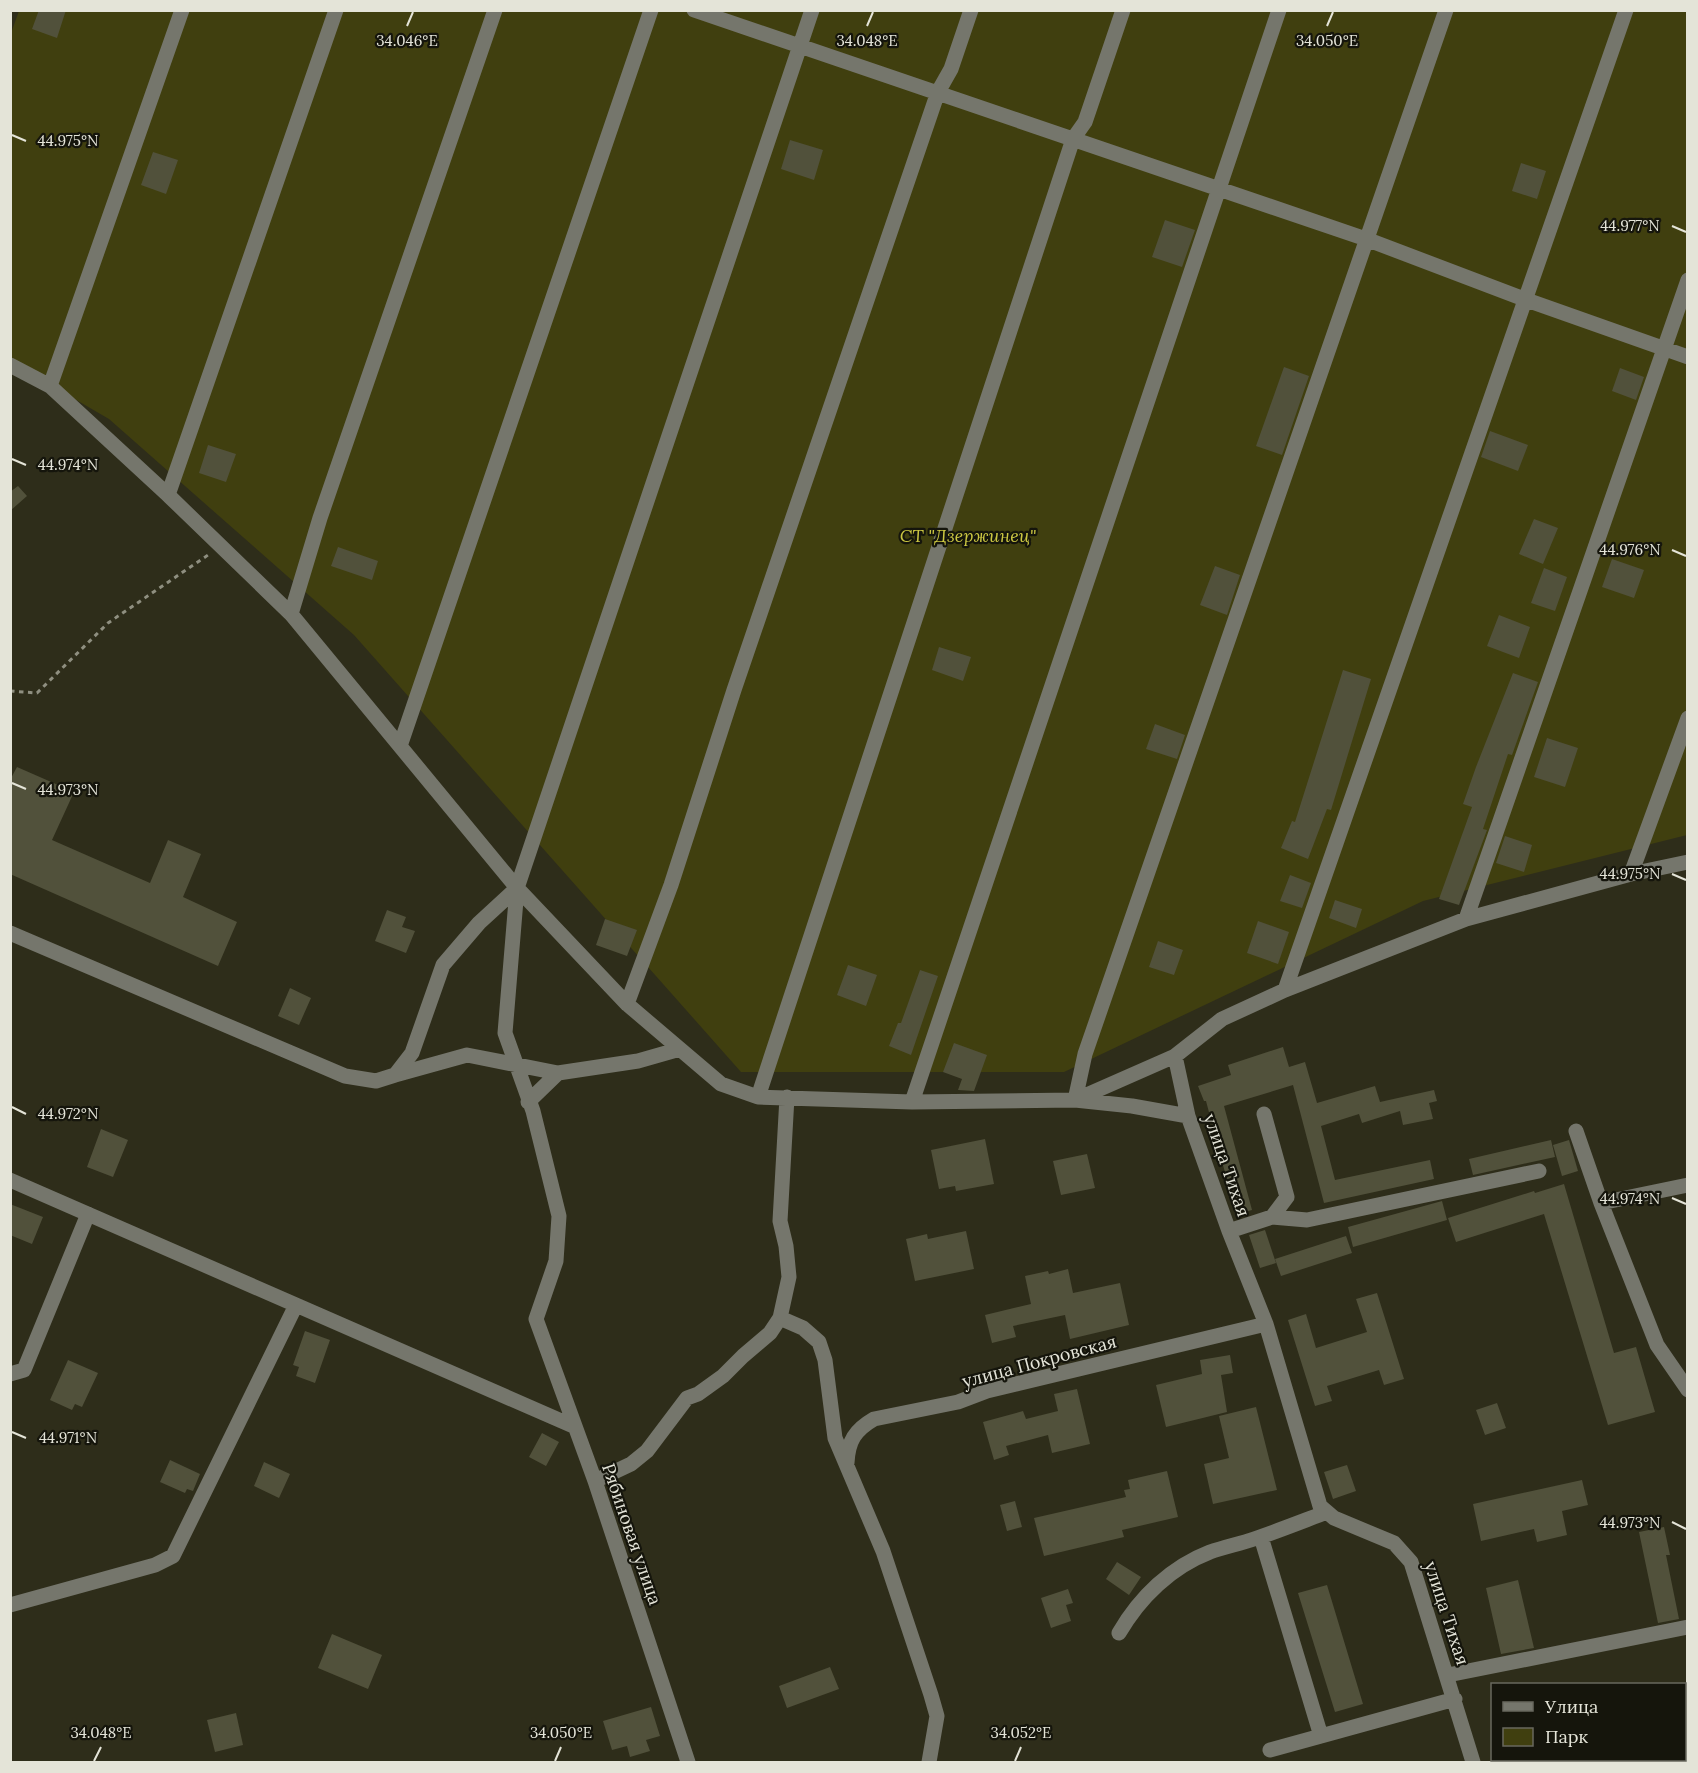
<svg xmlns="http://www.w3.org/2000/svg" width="1698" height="1773" viewBox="0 0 1698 1773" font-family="Lora,serif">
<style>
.green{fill:#403f0f}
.building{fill:#51513b}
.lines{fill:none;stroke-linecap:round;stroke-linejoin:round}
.path{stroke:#8f8f80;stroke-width:3;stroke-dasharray:4.5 4.5;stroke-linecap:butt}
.minor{stroke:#75766c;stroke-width:15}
.ticks{fill:none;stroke:#e4e4d8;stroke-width:2}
.labels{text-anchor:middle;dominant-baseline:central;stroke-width:4.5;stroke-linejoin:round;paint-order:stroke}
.park-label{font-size:18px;font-style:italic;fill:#ccc742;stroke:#15150c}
.street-label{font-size:18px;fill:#e4e4d8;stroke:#15150c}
.ticks-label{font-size:15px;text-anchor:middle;fill:#e4e4d8;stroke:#15150c;stroke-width:4.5;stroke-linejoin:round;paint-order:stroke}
</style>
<rect width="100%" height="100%" fill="#2e2d1a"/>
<path class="green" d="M19,11h1668v824l-264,66 -359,171h-323l-387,-437 -245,-216 -98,-57 -1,-326z"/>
<path class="building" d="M39,10h27l-9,28 -25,-9z
M790,140l33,10 -9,30 -33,-11z
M153,152l25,8 -12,34 -25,-9z
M1521,163l25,8 -9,28 -25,-8z
M1165,220l30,10 -13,37 -30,-10z
M1284,367l25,9 -27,79 -26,-9z
M1620,368l24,9 -8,23 -24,-9z
M1490,431l38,14 -10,26 -37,-14z
M208,445l28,9 -10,28 -27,-9z
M18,486l9,10 -17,15v-19z
M1534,519l24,9 -15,36 -24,-10z
M338,547l40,14 -6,19 -41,-14z
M1612,559l32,11 -10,28 -32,-11z
M1215,566l25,9 -13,40 -27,-10z
M1544,568l23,9 -12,34 -24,-8z
M1499,615l31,12 -11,31 -32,-12z
M939,647l32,10 -8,24 -31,-11z
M1343,670l28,9 -40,131 -4,-1 -19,50 -27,-11 11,-27 3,1z
M1513,673l25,9 -26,73 -4,-1 -25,75 4,1 -28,75 -20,-6 33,-92 -9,-3 13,-37z
M1155,724l30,11 -8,24 -31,-10z
M1547,738l31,10 -13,39 -31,-10z
M17,767l57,25 -22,48 98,43 18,-43 33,14 -18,43 54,25 -19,44 -208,-92v-94z
M1505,836l27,9 -8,27 -28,-9z
M1290,875l21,8 -9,25 -22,-7z
M1335,900l27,9 -6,19 -27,-10z
M387,910l19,7 -4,10 13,4 -9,22 -31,-12z
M605,919l32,11 -10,26 -31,-11z
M1258,921l31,11 -11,32 -31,-11z
M1158,941l25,9 -9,25 -25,-8z
M848,965l29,10 -11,31 -29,-11z
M920,970l18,6 -27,79 -22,-9 9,-23h3z
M290,988l21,10 -12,27 -21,-9z
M954,1043l33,12 -13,36 -16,-1 4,-11 -19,-7z
M1283,1047l6,20 16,-5 12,41 58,-17 5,16 54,-12 3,11 -8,2 4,16 -30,6 -3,-14 -38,12 -3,-9 -38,12 14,54 95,-20 4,19 -110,24 -31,-118 -69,21 28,104 -16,4 -30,-113h-2l-6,-15 33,-11 -3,-10z
M101,1129l27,11 -15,37 -26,-10z
M985,1139l9,45 -38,7 -1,-5 -16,3 -8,-39z
M1551,1140l4,17 -82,18 -4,-16z
M1569,1140l9,31 -16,5 -9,-31z
M1087,1154l8,34 -34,7 -8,-34z
M1564,1184l50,169 22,-6 19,65 -47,13 -64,-211 -88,28 -8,-24 86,-27 1,2z
M1442,1201l5,19 -94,27 -5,-20z
M10,1204l33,13 -11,27 -22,-9z
M1265,1230l11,33 -16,5 -11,-33z
M966,1231l8,38 -59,12 -9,-42 21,-5 1,5z
M1346,1236l6,17 -71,23 -6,-17z
M1068,1269l5,24 47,-10 9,42 -59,14 -5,-24 -52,11 3,11 -24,6 -7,-28 46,-11 -6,-28 23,-5 1,3z
M1377,1293l27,86 -20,6 -5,-15 -52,16 5,15 -17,5 -27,-86 18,-6 10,34 51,-16 -11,-33z
M305,1331l25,9 -15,43 -19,-7 3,-9 -6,-2z
M1230,1355l3,18 -12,2 6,37 -61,15 -10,-42 46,-11 -2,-14z
M68,1360l30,13 -16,34 -7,-3 -3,6 -22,-10z
M1077,1389l13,55 -38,9 -4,-18 -42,11 3,9 -15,5 -11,-38 40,-11 3,8 32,-8 -4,-17z
M1497,1403l9,25 -21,7 -9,-25z
M1256,1407l21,83 -64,14 -9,-40 25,-6 -10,-42z
M542,1433l17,9 -13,24 -17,-9z
M170,1460l30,14 -7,17 -6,-2 -2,4 -25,-11z
M264,1462l26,12 -11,24 -25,-12z
M1347,1465l9,26 -23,8 -9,-27z
M1167,1471l11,46 -56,13 2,7 -80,19 -10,-38 92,-21 -2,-7 6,-1 -2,-9z
M1582,1480l6,25 -26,6 5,24 -30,7 -3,-13 -53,12 -8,-37z
M1015,1501l7,26 -15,4 -7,-26z
M1664,1527l6,28h-4l13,64 -21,4 -19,-91z
M1117,1562l24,15 -12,18 -23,-16z
M1518,1580l16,68 -33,6 -15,-66z
M1327,1585l36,119 -28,8 -37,-119z
M1068,1589l5,14 -7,2 5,16 -20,7 -10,-30z
M332,1634l50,21 -14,34 -50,-21z
M830,1667l9,22 -52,19 -8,-22z
M651,1707l9,29 -14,4 4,11 -20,6 -3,-11 -15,4 -9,-29z
M236,1713l7,32 -28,7 -8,-32z"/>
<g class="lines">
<path class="path" d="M10,691l27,2 71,-70 100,-68"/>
<path class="minor" d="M694,10l672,229 158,60 164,58
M10,365l40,21 118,109 123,119 226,274 110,116 94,80 37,13 154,5 163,-2 57,6 56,10
M50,386l132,-376
M168,495l168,-485
M291,614l29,-96 175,-508
M400,746l251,-736
M1631,874l57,-156
M1466,919l222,-639
M10,933l335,143 31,5 19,-6 17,-22 31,-88 36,-42 38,-35
M1285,990l341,-980
M627,1004l44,-119 63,-195 204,-598 13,-23 20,-59
M1175,1056l-100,44 10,-46 361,-1044
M395,1075l72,-20 91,18
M758,1097l315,-958 12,-17 38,-112
M528,1102l30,-29 80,-12 42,-12
M912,1102l367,-1092
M1264,1114l23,83 -15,20
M1576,1131l25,72 87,-18
M10,1180l563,246
M1601,1203l56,142 31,45
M1229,1231l43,-14 35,3 232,-49
M780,1318l23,10 16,14 6,18 10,78 48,113 48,144 6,21 -8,46
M10,1374l14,-4 64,-156
M847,1463c1,-22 8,-33 27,-44l84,-17 29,-11 279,-67
M595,1481l36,-17 16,-13 40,-53 11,-4 25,-18 20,-20 27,-23 10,-15 9,-41 -3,-31 -6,-25 7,-124
M1261,1537l60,199 134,-37
M10,1605l145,-40 18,-9 123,-251
M1119,1633c21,-36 52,-66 91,-81 14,-5 29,-8 44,-13 24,-8 49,-18 73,-27
M1448,1675l240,-48
M1270,1750l51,-14
M688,1762l-93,-281 -59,-162 20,-58 3,-45 -26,-105 -28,-78 12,-145 295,-878
M1473,1762l-62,-200 -17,-19 -60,-25 -14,-12 -54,-182 -37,-93 -41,-115 -13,-60 47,-37 63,-29 181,-71 165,-45 57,-12"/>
</g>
<path class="ticks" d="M407,26l6,-14M867,26l6,-14M1327,26l6,-14M12,135l14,6M1672,226l14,6M12,459l14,6M1672,550l14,6M12,783l14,6M1672,874l14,6M12,1107l14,7M1672,1198l14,6M12,1432l14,6M1672,1522l14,7M94,1761l7,-14M555,1761l6,-14M1015,1761l6,-14"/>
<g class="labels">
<g class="park-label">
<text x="968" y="535">СТ "Дзержинец"</text>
</g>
<g class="street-label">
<text transform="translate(1227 1165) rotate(71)">улица Тихая</text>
<text transform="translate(1039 1361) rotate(-15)">улица Покровская</text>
<text transform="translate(632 1534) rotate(71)">Рябиновая улица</text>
<text transform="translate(1447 1613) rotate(72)">улица Тихая</text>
</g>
</g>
<g class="ticks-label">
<text x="407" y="46">34.046°E</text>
<text x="867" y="46">34.048°E</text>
<text x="1327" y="46">34.050°E</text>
<text x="68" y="146">44.975°N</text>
<text x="1630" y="231">44.977°N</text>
<text x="68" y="470">44.974°N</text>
<text x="1630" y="555">44.976°N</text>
<text x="68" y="795">44.973°N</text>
<text x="1630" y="879">44.975°N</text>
<text x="68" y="1119">44.972°N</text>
<text x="1630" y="1204">44.974°N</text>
<text x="68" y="1443">44.971°N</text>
<text x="1630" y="1528">44.973°N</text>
<text x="101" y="1738">34.048°E</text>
<text x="561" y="1738">34.050°E</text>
<text x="1021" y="1738">34.052°E</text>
</g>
<rect width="1698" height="1773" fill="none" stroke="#e4e4d8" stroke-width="24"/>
<rect x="1491" y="1683" width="195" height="78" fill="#15150c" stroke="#68685e" stroke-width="1.5"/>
<rect x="1503" y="1702" width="30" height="9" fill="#75766c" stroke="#68685e" stroke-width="1.5"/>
<text x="1545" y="1713" font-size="18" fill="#e4e4d8">Улица</text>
<rect x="1503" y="1728" width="30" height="18" fill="#403f0f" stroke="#68685e" stroke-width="1.5"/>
<text x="1545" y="1743" font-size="18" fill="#e4e4d8">Парк</text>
</svg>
